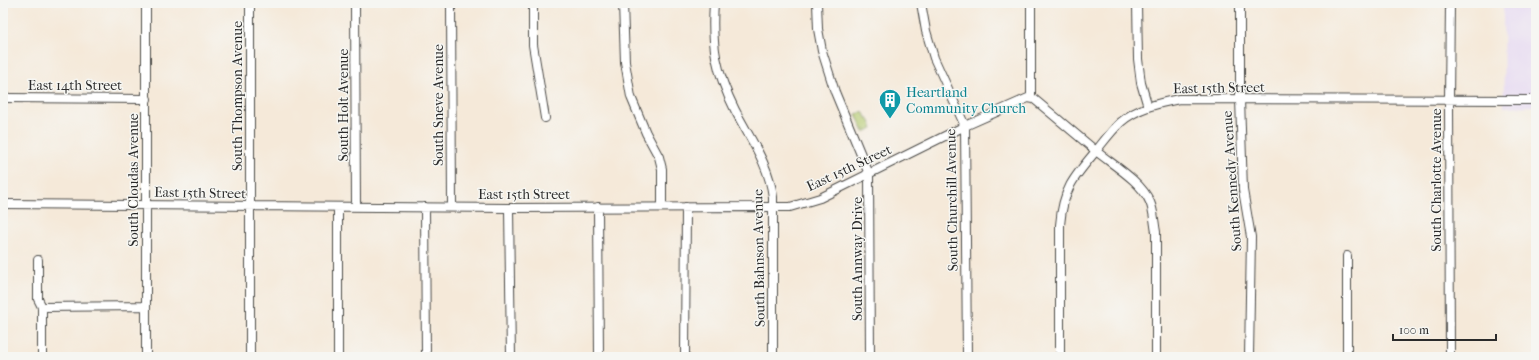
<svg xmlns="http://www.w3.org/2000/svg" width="1539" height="360" viewBox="0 0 1539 360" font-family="'IM FELL French Canon',serif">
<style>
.built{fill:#e3d3f2}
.park{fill:url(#park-crowns);stroke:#707a4c}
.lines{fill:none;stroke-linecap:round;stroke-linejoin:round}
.minor-casing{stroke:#494845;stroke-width:10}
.minor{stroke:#fff;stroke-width:8}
.labels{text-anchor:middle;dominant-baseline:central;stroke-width:3;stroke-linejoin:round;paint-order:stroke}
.street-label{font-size:14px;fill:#2b2b2b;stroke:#f6f6f2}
.culture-label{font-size:14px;fill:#0d838f;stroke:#f6f6f2;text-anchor:start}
</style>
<defs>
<pattern id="park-crowns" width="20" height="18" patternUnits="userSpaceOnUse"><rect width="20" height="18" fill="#b4c96d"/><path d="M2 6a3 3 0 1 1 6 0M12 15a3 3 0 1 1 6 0" fill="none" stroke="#93a35a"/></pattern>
</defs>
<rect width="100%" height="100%" fill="#f6f6f2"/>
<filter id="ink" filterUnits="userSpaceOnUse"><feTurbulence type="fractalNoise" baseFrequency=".025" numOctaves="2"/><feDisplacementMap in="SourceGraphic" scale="8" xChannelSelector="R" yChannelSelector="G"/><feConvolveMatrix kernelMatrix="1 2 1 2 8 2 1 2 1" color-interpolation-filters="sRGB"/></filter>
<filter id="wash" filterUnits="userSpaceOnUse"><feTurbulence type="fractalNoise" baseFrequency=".012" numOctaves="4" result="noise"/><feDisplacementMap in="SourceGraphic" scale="16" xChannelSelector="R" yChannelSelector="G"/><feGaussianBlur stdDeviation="0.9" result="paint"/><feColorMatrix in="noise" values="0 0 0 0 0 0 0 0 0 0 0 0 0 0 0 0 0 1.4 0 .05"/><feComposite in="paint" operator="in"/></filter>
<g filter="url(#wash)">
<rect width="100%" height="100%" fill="#f5e9d9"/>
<path class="built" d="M1503,3h33v103l-32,1z"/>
<path class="park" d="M863,112l4,6 1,-1 5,11 -9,4 -8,-18z"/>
</g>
<g filter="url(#ink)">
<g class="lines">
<g class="minor-casing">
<path id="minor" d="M250,3v354
M355,3l1,204
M451,3l1,204
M533,3v42l12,73
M623,3l2,59 6,35 15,36 13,24 3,12v38
M714,3c-3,42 2,69 21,107 15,29 34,54 38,87v160
M817,3l1,26 4,22 13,41 34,82 1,183
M921,3l5,28 8,27 31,68 2,231
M1137,3l1,56 3,24 7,24
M1240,3v96l3,91 8,47 -2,120
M3,98l144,1
M1031,98v-95
M3,204l506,4 281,-1 30,-9 145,-72 63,-28 6,1 62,52c8,-10 16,-21 25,-29 16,-14 38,-19 58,-23l357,1
M338,207v150
M425,207l1,150
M598,207l1,150
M509,208l2,149
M38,260v39l4,8v50
M42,307l103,-1
M146,357v-354
M685,357l1,-150
M1060,357v-132c3,-36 14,-48 36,-74 17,14 45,30 54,51 4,9 4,20 6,30v125
M1347,357v-101
M1450,357l-1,-257 1,-97"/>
</g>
<use href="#minor" class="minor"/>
</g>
</g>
<defs>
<g id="building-pin" transform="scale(1.15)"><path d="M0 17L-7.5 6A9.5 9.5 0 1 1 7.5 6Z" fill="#0f9aa8" stroke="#f6f6f2"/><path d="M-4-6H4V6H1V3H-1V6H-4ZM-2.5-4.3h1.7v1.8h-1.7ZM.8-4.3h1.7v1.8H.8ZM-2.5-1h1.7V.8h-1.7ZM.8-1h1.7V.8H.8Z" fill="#fff"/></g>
</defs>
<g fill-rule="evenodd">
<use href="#building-pin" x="890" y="100"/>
</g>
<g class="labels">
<g class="street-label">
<text x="75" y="85">East 14th Street</text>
<text transform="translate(1219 88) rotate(-1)">East 15th Street</text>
<text transform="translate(237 96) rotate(-90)">South Thompson Avenue</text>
<text transform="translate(343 105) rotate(-90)">South Holt Avenue</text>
<text transform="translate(438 105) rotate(-90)">South Sneve Avenue</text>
<text transform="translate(849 168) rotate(-25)">East 15th Street</text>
<text transform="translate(133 180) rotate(-90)">South Cloudas Avenue</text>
<text transform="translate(1436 180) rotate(-90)">South Charlotte Avenue</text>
<text transform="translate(1232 181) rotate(-94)">South Kennedy Avenue</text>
<text transform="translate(200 193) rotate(1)">East 15th Street</text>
<text x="524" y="194">East 15th Street</text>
<text transform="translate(952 200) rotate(-91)">South Churchill Avenue</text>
<text transform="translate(759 258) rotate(-91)">South Bahnson Avenue</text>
<text transform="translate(857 259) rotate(-90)">South Annway Drive</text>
</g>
<g class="culture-label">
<text x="906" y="92">Heartland<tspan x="906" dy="16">Community Church</tspan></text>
</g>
</g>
<rect width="1539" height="360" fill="none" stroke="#f6f6f2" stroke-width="16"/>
<path d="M1393 334v6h103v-6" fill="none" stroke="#2b2b2b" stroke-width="2"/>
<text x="1399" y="334" font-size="12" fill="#2b2b2b" stroke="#f6f6f2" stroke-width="3" paint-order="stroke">100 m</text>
</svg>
